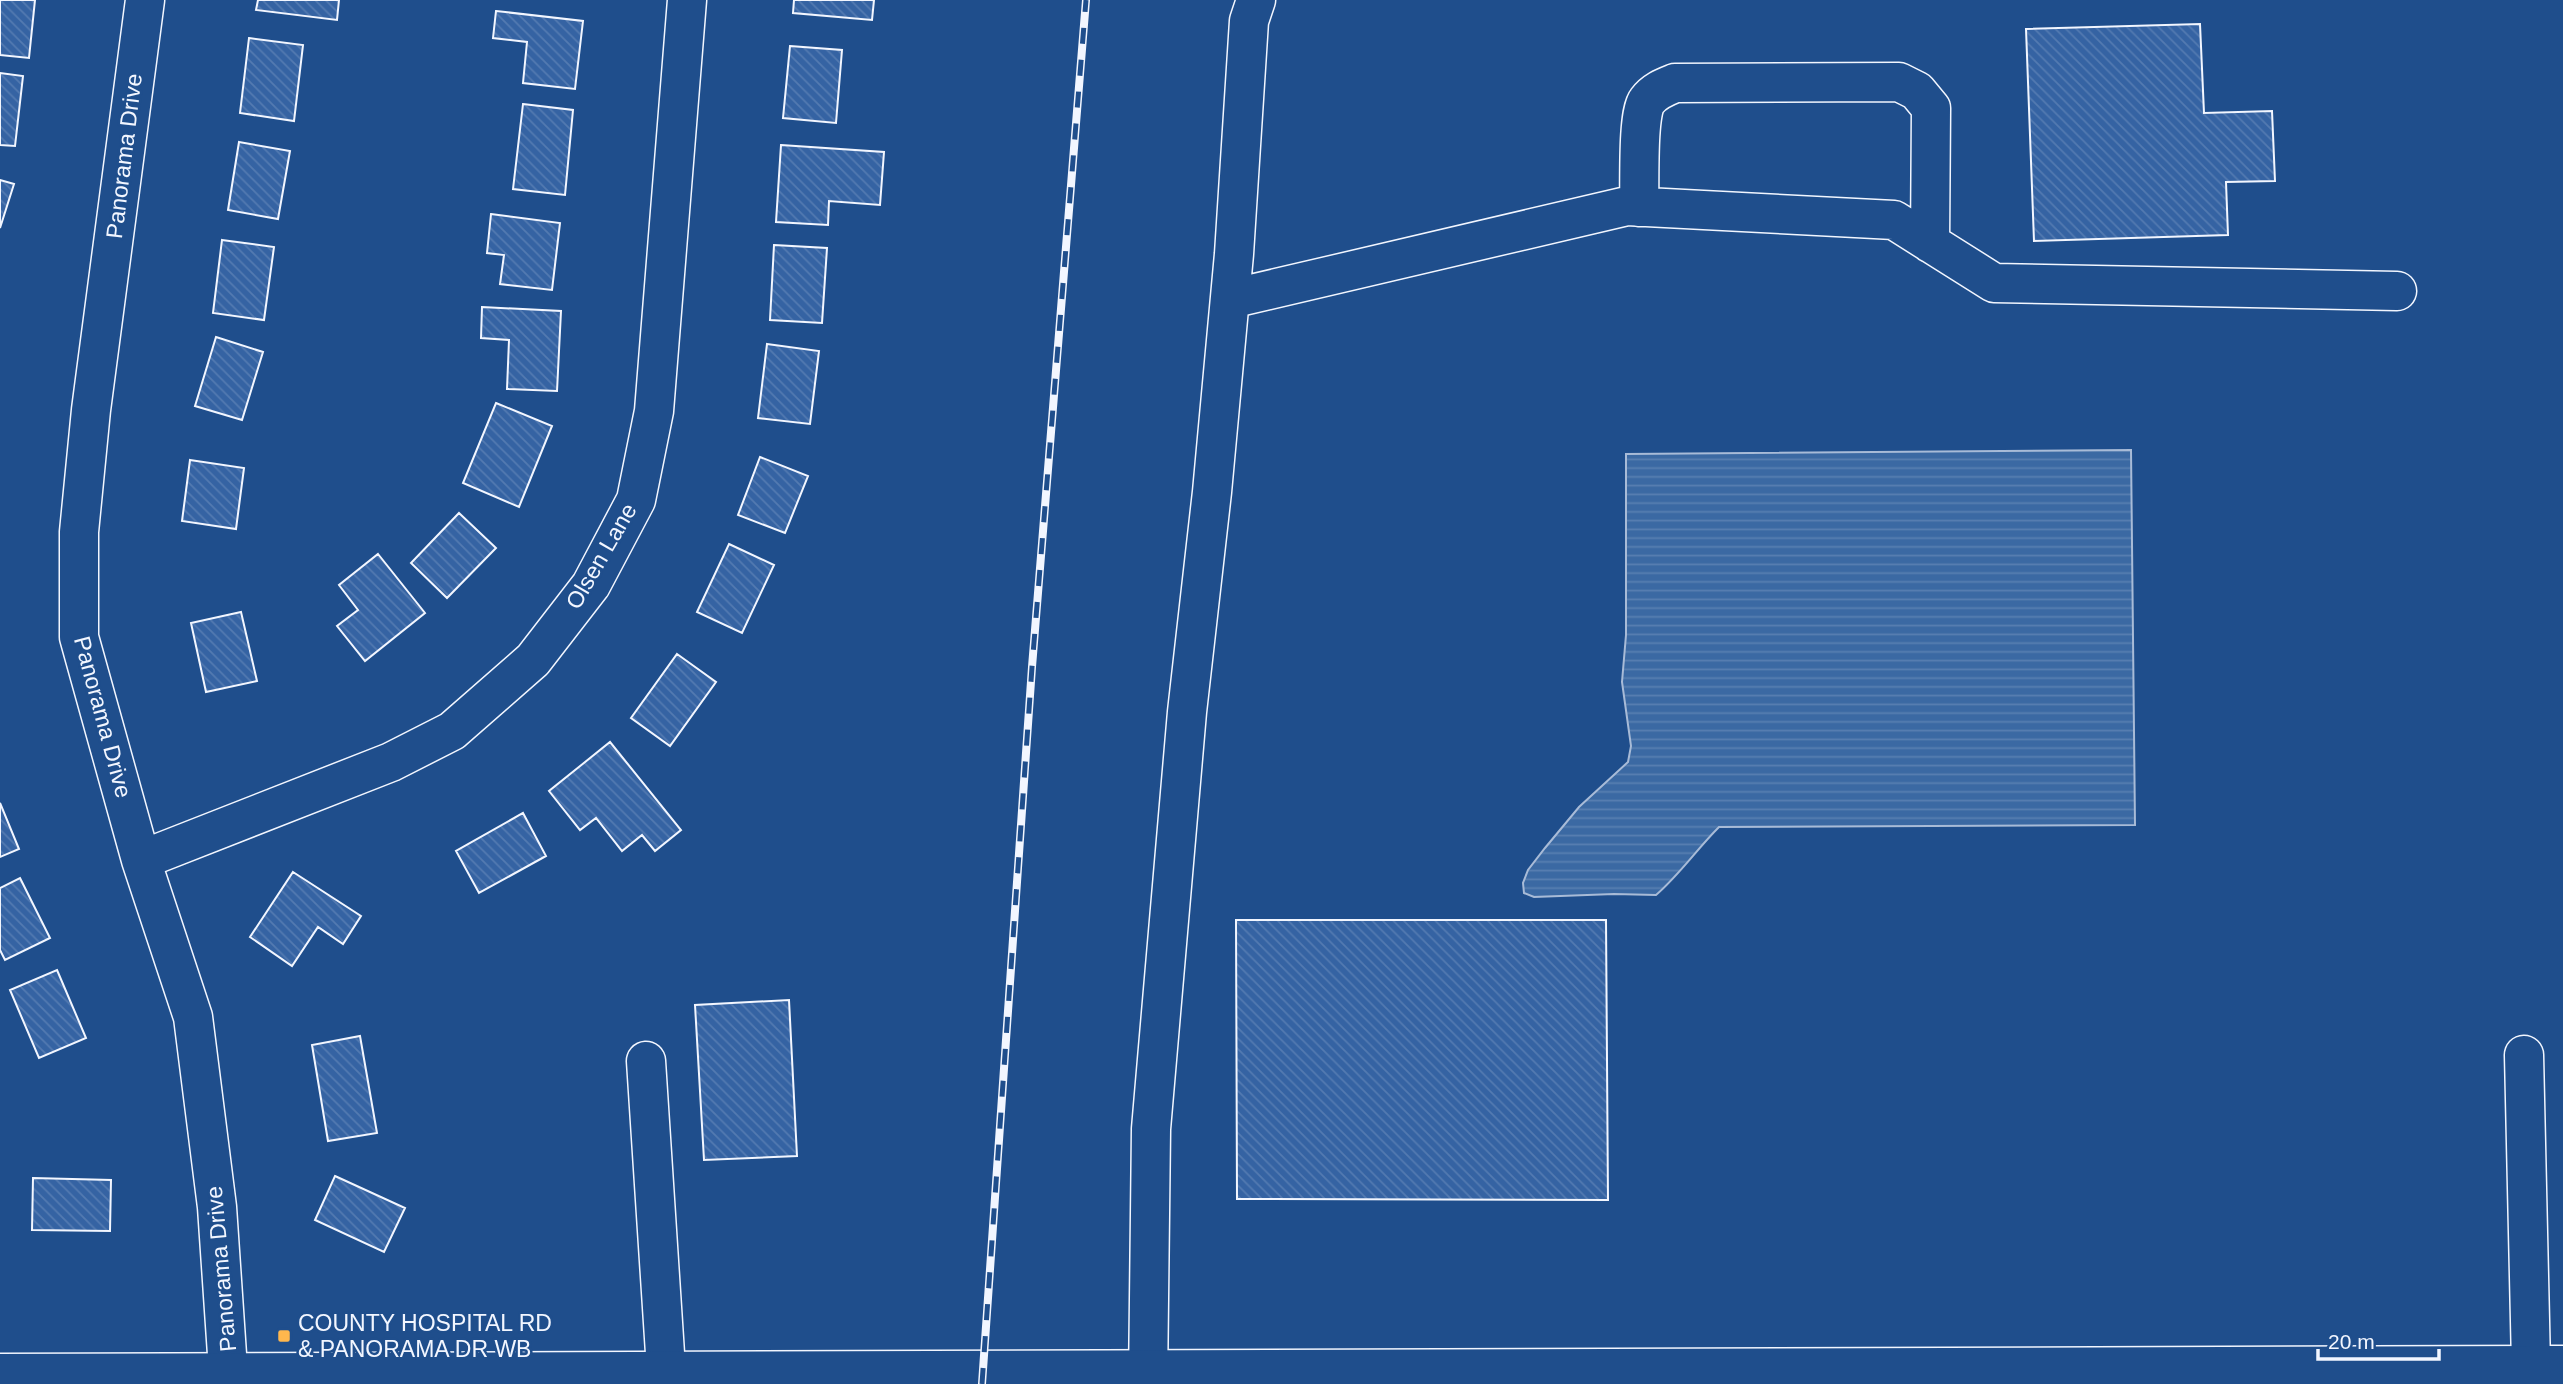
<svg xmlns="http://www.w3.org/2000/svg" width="2563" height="1384" viewBox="0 0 2563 1384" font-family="Helvetica,sans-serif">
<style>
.water{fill:url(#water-rules);stroke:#a8bbd7;stroke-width:2}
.building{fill:url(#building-back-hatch);stroke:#f2f6ff;stroke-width:2}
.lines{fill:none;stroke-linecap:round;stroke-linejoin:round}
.minor-casing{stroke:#f2f6ff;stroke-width:41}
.major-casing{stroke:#f2f6ff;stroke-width:41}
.minor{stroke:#1f4e8c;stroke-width:38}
.major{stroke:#1f4e8c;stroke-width:38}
.rail-casing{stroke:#f2f6ff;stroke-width:8}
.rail{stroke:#1f4e8c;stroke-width:5;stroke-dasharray:16;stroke-linecap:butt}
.poi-dot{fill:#ffb74d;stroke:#1f4e8c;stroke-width:2.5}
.labels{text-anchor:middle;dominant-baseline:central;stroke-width:5;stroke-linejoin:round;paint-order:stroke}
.street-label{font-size:23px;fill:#f2f6ff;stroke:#1f4e8c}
.poi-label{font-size:23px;fill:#f2f6ff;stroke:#1f4e8c;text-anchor:start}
</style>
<defs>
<pattern id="water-rules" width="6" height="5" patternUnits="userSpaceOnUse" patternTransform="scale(1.75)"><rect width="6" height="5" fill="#3b69a3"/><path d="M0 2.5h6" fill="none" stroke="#587fb1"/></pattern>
<pattern id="building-back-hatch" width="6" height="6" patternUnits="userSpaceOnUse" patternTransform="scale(1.75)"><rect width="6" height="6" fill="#3563a3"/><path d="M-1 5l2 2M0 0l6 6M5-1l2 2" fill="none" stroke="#537ab1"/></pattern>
</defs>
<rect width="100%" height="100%" fill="#1f4e8c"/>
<path class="water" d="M2131,450l4,375 -416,2c-22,22 -39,47 -63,68l-42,-1 -80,3 -10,-4 -1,-10 5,-13 17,-22 34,-41 49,-45 3,-16 -9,-64 4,-47v-181z"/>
<path class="building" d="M0,0h35l-6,58 -29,-3z
M258,0h81l-2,20 -81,-10z
M794,0h80l-2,20 -79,-7z
M496,11l87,10 -8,68 -52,-6 4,-41 -34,-4z
M2200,24l4,89 68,-2 3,70 -49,1 2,53 -194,6 -8,-212z
M249,38l54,7 -9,76 -54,-8z
M790,46l52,4 -6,73 -53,-5z
M0,73l23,3 -8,70 -15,-1z
M523,104l50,6 -8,85 -52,-6z
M239,142l51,9 -12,68 -50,-9z
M781,145l103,7 -4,53 -51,-4 -1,24 -52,-3z
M0,180l14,4 -14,44z
M491,214l69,9 -8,67 -52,-6 4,-29 -17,-2z
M222,240l52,7 -10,73 -51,-7z
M774,245l53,3 -5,75 -52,-3z
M482,307l79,4 -4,80 -50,-2 2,-49 -28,-2z
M216,337l47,15 -21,68 -47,-14z
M767,344l52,7 -9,73 -52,-6z
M496,403l56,23 -33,81 -56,-24z
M760,457l48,19 -23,57 -47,-18z
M190,460l54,8 -8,61 -54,-8z
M459,513l37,35 -49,50 -36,-35z
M729,544l45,21 -32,68 -45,-21z
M378,554l47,59 -60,48 -28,-35 21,-16 -19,-25z
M241,612l16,69 -51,11 -15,-69z
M677,654l39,28 -46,64 -39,-28z
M610,742l71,88 -26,21 -13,-16 -20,16 -26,-33 -16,12 -31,-39z
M0,803l19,46 -19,8z
M523,813l23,43 -67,37 -23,-42z
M293,872l68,44 -18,28 -25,-17 -26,39 -42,-29z
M20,878l30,60 -45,22 -5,-10v-62z
M1236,920h370l2,280 -371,-1z
M57,970l29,68 -47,20 -29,-68z
M789,1000l8,156 -93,4 -9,-155z
M360,1036l17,97 -49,8 -16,-96z
M335,1176l70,32 -21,44 -69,-32z
M33,1178l78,2 -1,51 -78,-1z"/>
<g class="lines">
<g class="minor-casing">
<path id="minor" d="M145,0l-54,410 -12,122v105l62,223 52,157 24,190 12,177
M1639,207c1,-20 -2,-94 8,-106 7,-10 18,-14 28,-18l224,-1 18,9 14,17 -1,135
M1230,299l397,-93 267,14 100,63 403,8
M141,860l250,-98 61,-31 81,-71 58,-75 45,-85 18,-89 33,-411
M2524,1055l7,310
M646,1061l20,308
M1148,1384l3,-255 36,-417 25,-220 22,-238 15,-233 7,-21"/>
</g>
<g class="major-casing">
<path id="major" d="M0,1373l2563,-8"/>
</g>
<use href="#minor" class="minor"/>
<use href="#major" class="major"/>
<g class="rail-casing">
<path id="rail" d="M982,1384l50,-717 54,-667"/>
</g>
<use href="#rail" class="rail"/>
</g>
<rect class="poi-dot" x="277" y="1329" width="14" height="14" rx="3.5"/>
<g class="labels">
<g class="street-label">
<text transform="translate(124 156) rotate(-83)">Panorama Drive</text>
<text transform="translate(601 556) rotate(-60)">Olsen Lane</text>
<text transform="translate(103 717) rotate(75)">Panorama Drive</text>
<text transform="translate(221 1269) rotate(-95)">Panorama Drive</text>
</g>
<g class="poi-label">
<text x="298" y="1323">COUNTY HOSPITAL RD<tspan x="298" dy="26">&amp; PANORAMA DR WB</tspan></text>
</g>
</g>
<path d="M2318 1349v10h121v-10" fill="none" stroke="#f2f6ff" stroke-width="3.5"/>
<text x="2328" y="1349" font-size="21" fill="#f2f6ff" stroke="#1f4e8c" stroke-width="5" paint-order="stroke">20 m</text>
</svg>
